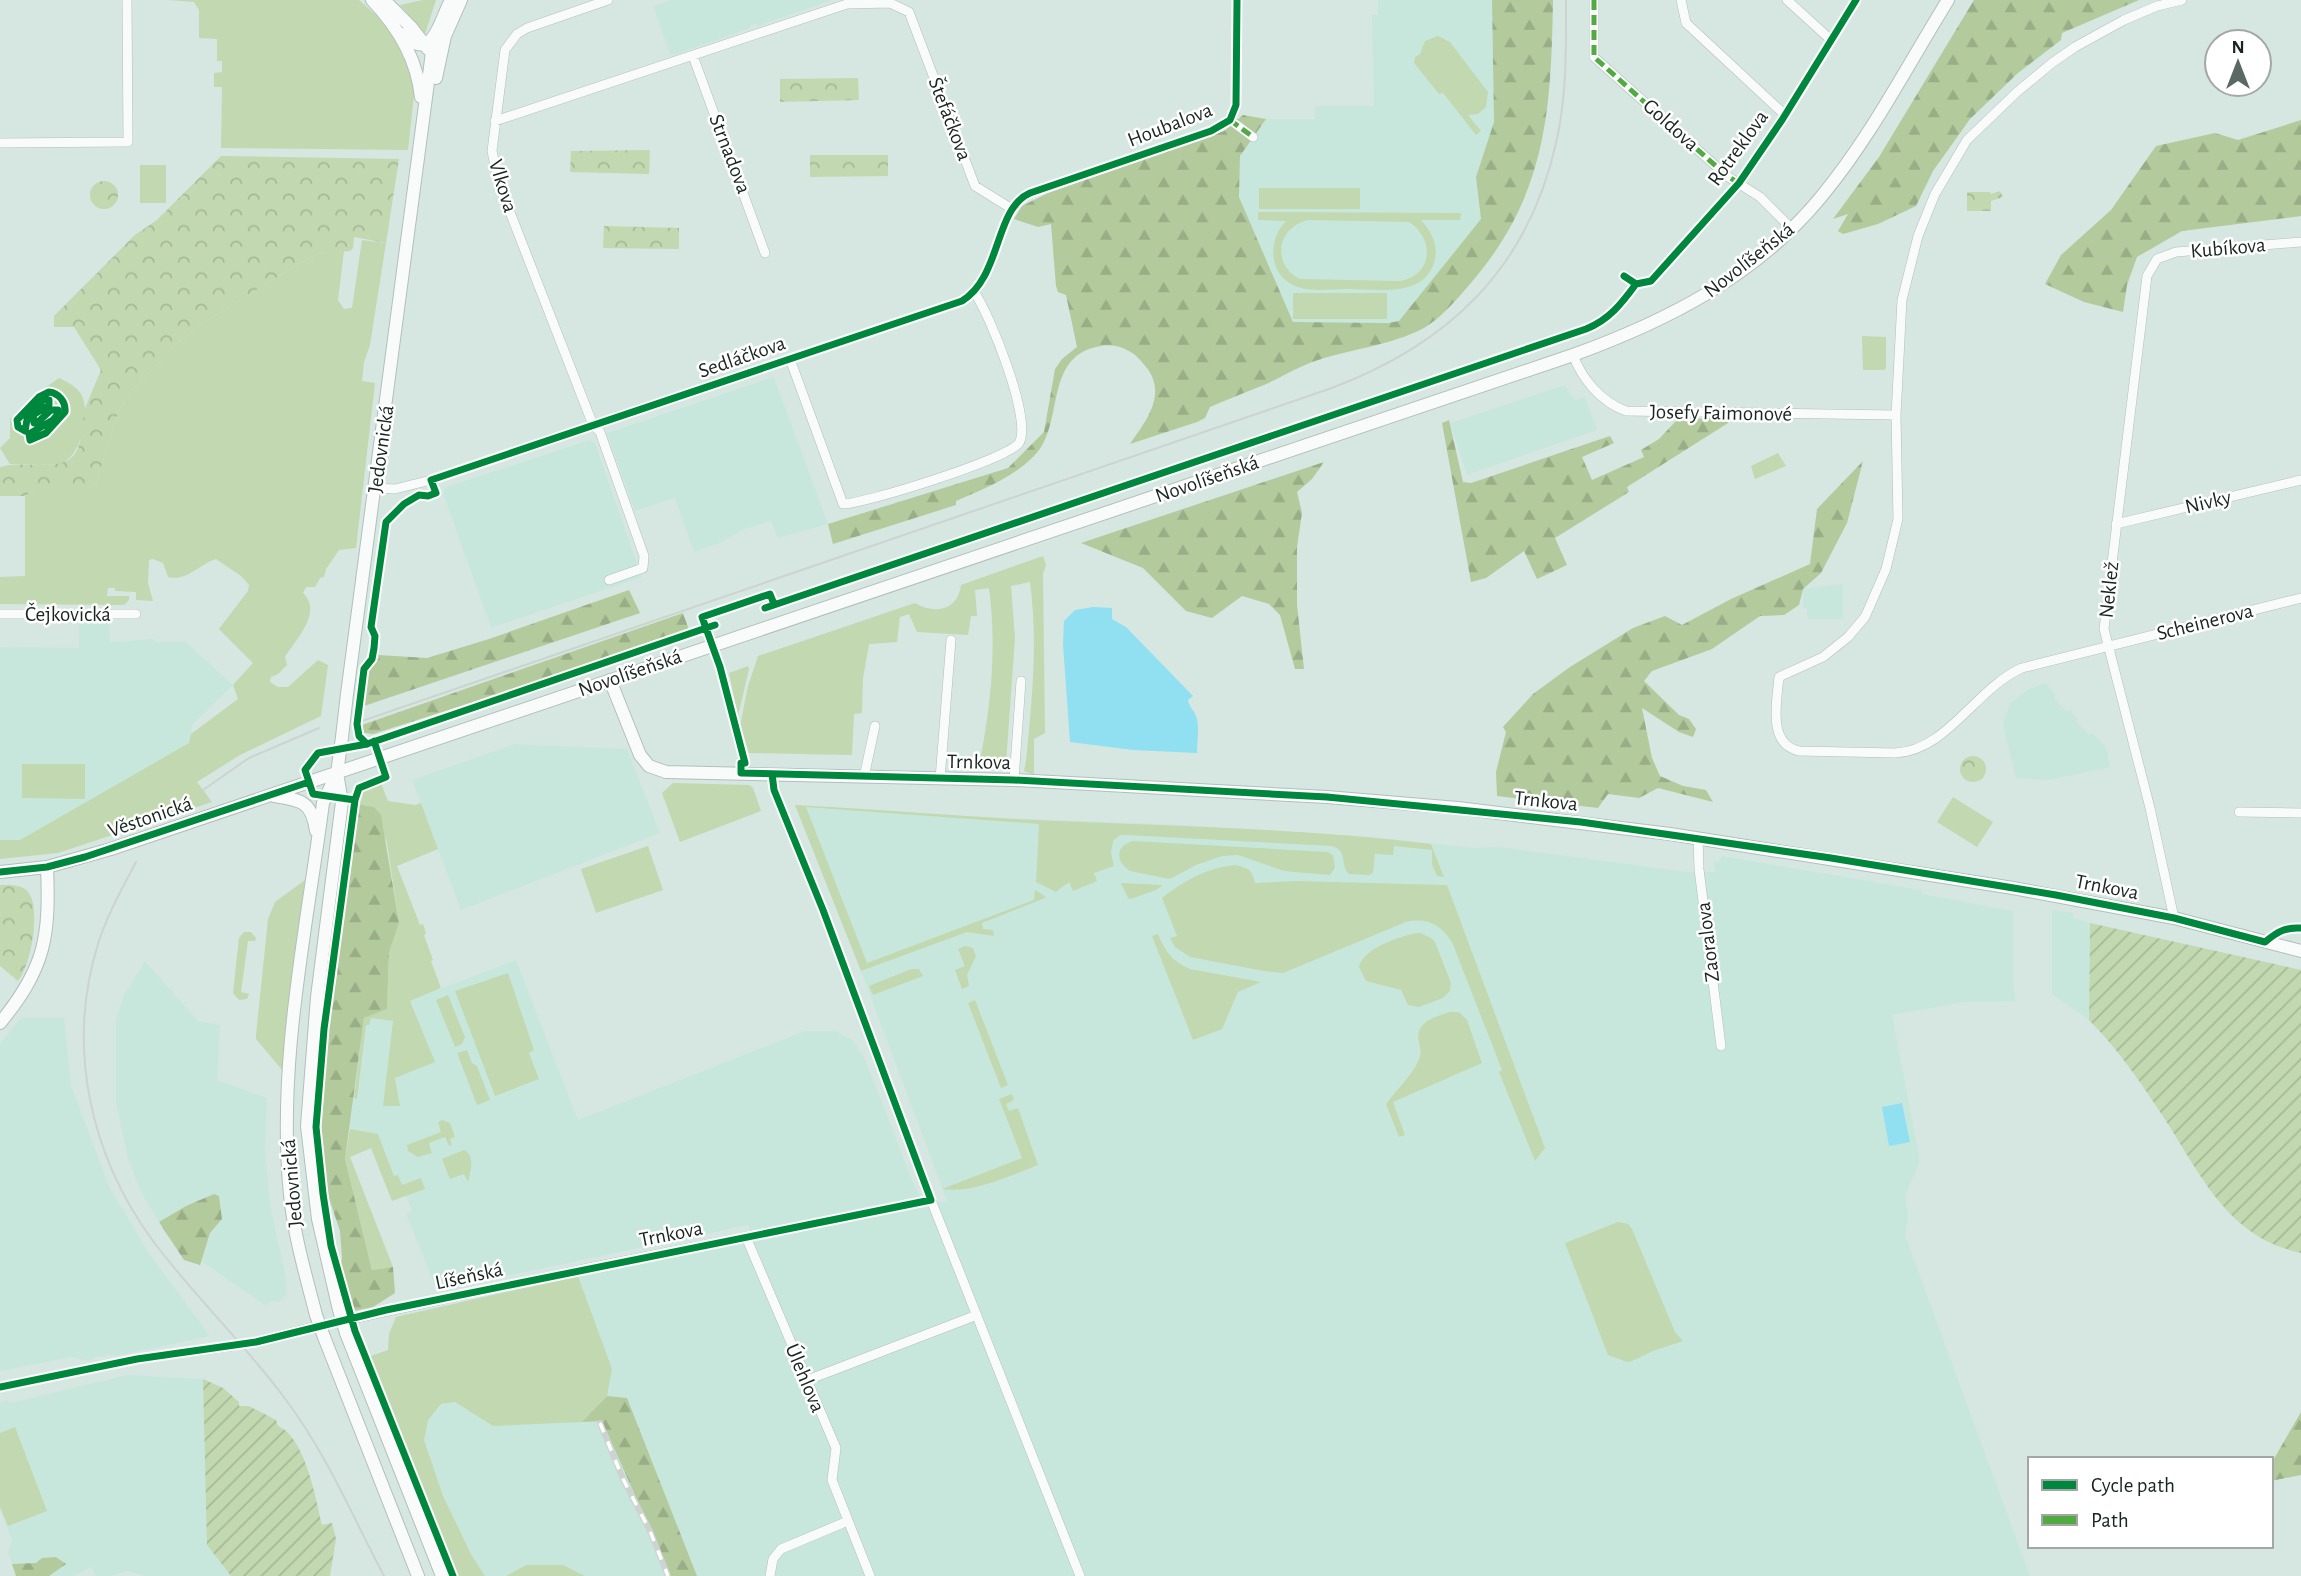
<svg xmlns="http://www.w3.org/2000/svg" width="2301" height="1576" viewBox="0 0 2301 1576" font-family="'Alegreya Sans',sans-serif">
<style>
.built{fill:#c8e7dc}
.grass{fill:#c2d8b0;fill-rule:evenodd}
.forest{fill:url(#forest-firs)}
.park{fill:url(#park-crowns)}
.garden{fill:url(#garden-furrows)}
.water{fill:#90e0f1}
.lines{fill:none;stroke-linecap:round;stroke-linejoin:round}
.street-tunnel{stroke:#afc0ba;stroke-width:9;stroke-dasharray:9 4.5;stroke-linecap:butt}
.street-casing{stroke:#b2bfba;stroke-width:10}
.secondary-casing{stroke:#b2bfba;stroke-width:14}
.street{stroke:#f9fbfa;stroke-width:9}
.secondary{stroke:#f9fbfa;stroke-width:12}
.tram{stroke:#cdd3d1;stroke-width:2}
.rail-casing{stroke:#cdd3d1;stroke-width:6}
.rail{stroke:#fff;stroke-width:3.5;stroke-dasharray:10;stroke-linecap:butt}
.secondary-bridge-casing{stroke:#b2bfba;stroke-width:14;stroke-linecap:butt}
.secondary-bridge{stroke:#f9fbfa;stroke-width:12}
.quiet{stroke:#52aa43;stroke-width:5;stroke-dasharray:10 5;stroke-linecap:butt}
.cycleway-casing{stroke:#fff;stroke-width:11}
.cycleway{stroke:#00873e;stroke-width:7}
.labels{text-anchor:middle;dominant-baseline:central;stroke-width:5;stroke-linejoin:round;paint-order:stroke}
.street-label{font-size:21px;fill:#192521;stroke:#fff}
</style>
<defs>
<pattern id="forest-firs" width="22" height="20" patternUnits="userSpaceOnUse" patternTransform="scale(1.75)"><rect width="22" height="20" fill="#b3ca9d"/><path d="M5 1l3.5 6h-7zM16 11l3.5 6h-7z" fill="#99ad87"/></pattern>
<pattern id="park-crowns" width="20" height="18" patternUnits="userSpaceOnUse" patternTransform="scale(1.75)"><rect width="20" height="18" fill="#c2d8b0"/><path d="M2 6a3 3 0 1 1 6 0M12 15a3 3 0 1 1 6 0" fill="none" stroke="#a6b997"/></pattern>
<pattern id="garden-furrows" width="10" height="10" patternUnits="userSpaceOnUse" patternTransform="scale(1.75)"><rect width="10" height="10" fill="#c2d8b0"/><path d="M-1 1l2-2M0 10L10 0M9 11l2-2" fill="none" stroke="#a6b997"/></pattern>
</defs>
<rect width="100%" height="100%" fill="#d5e7e0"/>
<path class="built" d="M671,0h161l-74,26 -2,-2 -5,1 -1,3 -76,27 -4,-2 -17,-47z
M1378,0h114l2,123 -18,54 5,42 -82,102 -11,2 -95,-1 -54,-125 1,-41 26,-37h49v-13h59l-2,-91h6z
M774,377l54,147 -50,14 -7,-17 -29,9 -20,12 -28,10 -19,-54 -40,13 -28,-78z
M1565,385l10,15 10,-3 12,33 -130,45 -17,-52z
M590,440l5,3 47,134 -151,51 -47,-132v-8z
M1843,584v35h-36v-10l-4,-1v-19z
M79,623h30l1,19 45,-3v3h31l47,43 -41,40 -2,18 -170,97h-20v-193l79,1z
M2045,683l11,12 -2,3 13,14 3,-2 8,9 -2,3 13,13 3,-2 14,14 4,20 -60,13 -34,-2 -13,-52 1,-7 7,-17 18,-13z
M515,744l112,5 33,84 -199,77 -49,-130z
M795,805l184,12 203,8 190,12 103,11 25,-1 187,25h29l-3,-11 5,1 4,-6 199,34 2,4 90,17v72l3,18 -52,1 -72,13 28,146 -15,35 3,21 -3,18 125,341h-1573l-87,-219 18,-7 1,-16 7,-17 115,-27 243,-50 -6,-15 -242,51 -68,17 -32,-79 6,-3 -14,-35h-4l-16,-42 -31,12 17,-128 152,-58 62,160 227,-89h30l18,9 11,17 50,128 10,20 23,-4 -86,-230z
M2052,910l21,3v5l17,5 -1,97 -37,-26z
M145,961l53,60 22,4 -3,55 50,18 -2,52 6,61 14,61 2,21 -8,9 -7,-1 -7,4 -64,-44 9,-28 12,-14 -3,-23 -5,-2 -28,12 -27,16 -17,-28 -14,-35 -12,-57v-82l8,-25z
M21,1018h43l7,67 38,101 39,66 62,84 -94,20 -10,-2 -1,3 -7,-1 -9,5 -17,-4 -72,14v-327z
M127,1375l76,4 5,166 23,31h-85l-20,-5 -15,5h-15l-5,-9 -17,9h-58l-8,-23 4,-12 -12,-32v-107l8,-2 2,3z"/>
<path class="grass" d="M169,0h190l24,21 16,21 16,44 -7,64 -187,-2 1,-61h-8v-14l8,-1v-11h-5v-22l-18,-1v-28l-5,-8z
M423,0h13l-11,34 -25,-29z
M1438,36l12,6 38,50 -2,15 -8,7 -10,1 13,16 -5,4 -33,-42 -4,1 -25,-31 1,-6 5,-3 5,-13z
M140,165h26v38h-26z
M1259,188h101v21h-101z
M1258,212l203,1 -1,7h-39c10,11 17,24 14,39 -9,40 -58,30 -88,30 -15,0 -35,3 -49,-2 -30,-10 -31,-47 -12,-66l-28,-1zM1309,220l100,2c25,16 25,52 -8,59l-101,-2c-29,-14 -23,-53 9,-59z
M362,240l24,3 -16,102 -6,17 -2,19 13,2 -19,165 -17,2 -13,19 -2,8 -4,1 -5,9h-9l-3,6c20,19 -7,46 -18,64l2,8 -9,9 -7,3 -1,5 8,5h10l30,-27 10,5 -7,51 -81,39 -43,27 15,20 -154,51 -58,6v-19h20l169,-97 2,-9 47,-35 -5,-14 20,-22 -34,-34 29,-38 1,-6 -8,-9 -25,-17c-16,5 -30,23 -48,18l-5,-14 -10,-4 -4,1 -1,23 5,18 -17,-1v-8l-21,-1v-3h-7l-1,8h22v4l-5,5 -124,-1v-27l25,-1v-80l10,-7h51l10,-6 23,-73 12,-19 50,-51 19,-15 100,-62 18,-9 26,-3 -6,49 6,9 8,-1z
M1293,293h94v26h-94z
M1862,336l24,1v31l-2,2h-21z
M59,378c8,4 17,8 22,16 10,16 1,59 -17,68 -10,5 -42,2 -54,2l-10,-16 10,-10v-19l28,-26z
M1778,453l8,13 -31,13 -4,-13z
M1043,556l3,9 -3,9 2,159 -11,6v36l-10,-4 2,-10c6,-59 12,-120 4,-179l-19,4 4,52 -9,125 -27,2c12,-58 18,-118 10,-177l-14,2 2,26h-6l-3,19 -51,-3 -8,-18 -9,3 -3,25 -28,2 -6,34 -1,35 -8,1 -2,41 -103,-2 -9,-27 8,-40 10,-30 157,-53c20,12 43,7 46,-18z
M748,666l1,3 -11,47 -9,-43z
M22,764h63v35l-63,-1z
M380,781l8,20 27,4 6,-2 17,46 -41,17 23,59 3,-1 3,10 -2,1 9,25 -2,1 10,27 -31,13 25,61 -40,16 5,28h-17l10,-85 -22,-3 -2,7h-3l-9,74 -3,-1 10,-80 23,-9 2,-56 10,-30 -12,-80 -13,-36 -17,-3 6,-14z
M673,783l76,2 4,3 8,23 -81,31 -18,-49z
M1953,797l40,25 -16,25 -40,-25z
M795,805c80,4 159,11 239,15 132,6 265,8 397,24l13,33 -7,-1 -5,-11v-15l-38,-4 -1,9 -18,-1 -2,18 -3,3 -21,-1c-10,-9 0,-23 -17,-28l-206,-11h-6l-7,6 -2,12 3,13 -20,7 3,8 -24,10 -4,-9 -13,10 -20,-10 3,-58 -233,-17 61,156 167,-63 1,-10 10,6v2l-63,25 1,6 10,1 1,6 -27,-4 -106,39z
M1133,841l195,11 5,3 2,13 -5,7 -46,-4 -46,-16 -16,1 -26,9 -26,14 -40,-8c-15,-10 -15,-25 3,-30z
M648,846l15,44 -67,23 -15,-44z
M1235,865c14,3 17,5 20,18l41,-2 151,4 98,263 -10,13 -36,-89 3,-2 -50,-128c-11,-17 -25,-25 -46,-20l-123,51 -19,-2 -74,-14 -15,-10 -5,-9 7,-2 -15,-38c22,-17 44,-30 73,-33z
M305,880l-19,144 -3,47 -27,-32v-4l12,-116 7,-17z
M1121,883l42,2 -7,5 -25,9 -3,-1z
M244,932h7l5,6 -1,3h-7l-7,51 8,2 -2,5 -8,1 -6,-7 6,-55z
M1420,933l11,5 4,4 16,41 -1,8 -7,7 -24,9 -11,-2 -7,-15 -35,-9 -7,-14c3,-18 44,-33 61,-34z
M1158,934c7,17 14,27 32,35l71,13 -23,10 -16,37 -29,11 -41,-104z
M965,946l8,2 3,8 -9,19 2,11 -7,3 -7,-19 10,-4 -7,-17z
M911,969h8l4,7 -50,19 -4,-9z
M508,973l26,77 -5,3 10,26 -44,17 -40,-105z
M448,995l17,42 -3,7 -7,3 -19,-47z
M975,1000l33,85 -7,3 -33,-85z
M1450,1012h9l8,8 15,43 -89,39 12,33 -6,2 -13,-33c10,-14 27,-29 33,-45 3,-6 1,-10 0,-16 -5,-21 15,-26 31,-31z
M467,1050l5,13 5,3 13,34 -13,5 -20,-52z
M1012,1094l2,6 -8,4 3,7 9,-3 20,57c-26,10 -67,29 -96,24l80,-31 -23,-59z
M442,1120l8,3 5,14 -5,2 2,6 -3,1 -4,-9 -16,6 3,10 -14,4 -10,-6 -1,-6 34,-13 -3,-10z
M350,1129l28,5 16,42 4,-1 4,10 19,-7 4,11 -33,12 -21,-53 -21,9 43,110 -21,3 -27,-111z
M464,1150c12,6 6,21 4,32l-4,-8 -14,5 -8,-20z
M1618,1222l10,2 4,5 43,103 8,9 -30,10 -21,10 -5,1 -19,-7 -43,-112z
M578,1276l34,93 -5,27 -25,26 -89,4 -38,-24 -14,2 -13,16 -4,20 19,56 29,60 13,20h-31l-86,-219 20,-7 1,-16 7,-17z
M15,1427l32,84 -39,15 -8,-19v-74z
M526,1565h37l22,11h-79z"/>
<path class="forest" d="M1492,0h61c-2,111 -6,195 -83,284 -12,14 -29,34 -46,44 -34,18 -75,21 -112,34 -16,6 -32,16 -48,23 -18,7 -36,14 -54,22l-5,11 -8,4 -67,22c16,-23 37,-49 17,-76 -6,-7 -11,-14 -20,-18 -9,-5 -20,-6 -31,-3 -53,12 -31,79 -62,109 -22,22 -50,33 -78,45v4l-123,39 -5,-20 180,-56 36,-36 11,-63 7,-10 15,-12 -11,-52 -8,-3 -2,-6 -5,-62 -13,3 -24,-8 8,-13 26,-13 176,-62 19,-16 23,4 -26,37 -1,41 54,125 95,1 11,-2 82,-102 -5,-42 18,-55z
M1974,0h165l-77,33 -1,7 -43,33 -48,46 -37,52 -17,35 -38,18 -35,10 -5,-3 10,-17 -15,5 46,-62z
M2301,120v96l-119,15 -45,26 -10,28 -4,27 -39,-10 -39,-18 16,-29 50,-45 45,-64 59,-13 23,7z
M1728,418v5l-101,64 2,5 -74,46 12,27 -30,14 -13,-28 -38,27 -15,4 -29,-159 7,-3 14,62 8,1 139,-47 4,7 -32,14 10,23 52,-23 -3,-7 18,-11 16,-17 6,-3z
M1863,461l-16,62 -26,50 -18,16 -4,16 -15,10 -24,1 -48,33 -60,22 -8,10 35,34 10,4 7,10 -3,8 -14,-5 -37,-24 10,50 8,18 23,10 23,4 7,12 -55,-14 -19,10 -31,-4 -10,14 -101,-12 -1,-24 10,-40 -3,-5 30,-33 37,-27 63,-39 32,-12 17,9 49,-26 79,-35 7,-55z
M1324,462l-12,17 -15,13 5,21 -5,34v58l7,64h-9l-15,-54 -11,-11 -27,-8 -30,22 -26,-7 -43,-43 -62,-25z
M629,590l11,23 -279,94c2,-18 1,-38 18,-49l-1,-3 49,3 62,-19z
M683,613l6,17 -146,50 -170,54 -14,-2v-6z
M357,804l17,3 7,8 18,108 -10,30 -2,56 -23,9 -19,141 27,111 21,-3 2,26 -22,14 -19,4 -14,-41 2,-13 -2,-26 -16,-48 -4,-82 6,-71z
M214,1194l5,2 3,23 -12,14 -10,32 -16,-5 -25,-38 27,-16z
M607,1396l20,2 70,178h-26l-69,-155 -20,1z
M2301,1412v63l-30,6v-17z
M56,1557l10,7 -17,12h-33l-4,-12 24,-1 6,-5z"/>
<path class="park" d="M858,78l1,22 -79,2v-23z
M650,150l-1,24 -79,-2 1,-21z
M810,155h78v21l-78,1z
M221,156l178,3 -13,84 -32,-6 -1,11 -3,3 -32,3 -18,9 -100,62 -19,15 -50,51 -12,19 -23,73 -10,6h-51l-10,7h-25v-29c20,-6 41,1 61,-4 25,-6 19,-39 25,-57 5,-12 10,-24 15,-36l-27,-43h-20v-11l81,-81 22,-15z
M90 195a14 14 0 1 1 28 0a14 14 0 1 1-28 0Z
M2000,191l3,6 -12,4v10h-24v-19h23l1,2z
M604,226l75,2v21l-76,-1z
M1960 769a13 13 0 1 1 26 0a13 13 0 1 1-26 0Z
M0,885c10,0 25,-1 30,10 10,18 1,70 -12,86l-18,-15z"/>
<path class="garden" d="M2090,923l211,47v283c-74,-16 -99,-77 -137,-135 -22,-34 -46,-69 -75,-98z
M203,1379l20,9 16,14v4h10l27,14 2,6c27,11 38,73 44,99l10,-2 4,16 -6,37h-99l-24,-31z"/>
<path class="water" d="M1093,607l19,1v11l14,8 67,69 -5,4c1,7 6,10 8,16 4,10 1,26 1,37l-64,-3 -63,-8 -7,-98 1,-23 11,-11z
M1902,1103l8,39 -21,4 -7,-39z"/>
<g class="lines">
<path class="street-tunnel" d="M315,1327l41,-9
M232,1346l24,-4"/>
<g class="street-casing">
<path id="street" d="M608,0l-81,28 -10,6 -12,16 -13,101 7,33 94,241 7,7 44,124 -1,12 -34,12
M1594,0v57l133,119 33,21 32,32
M1681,0l5,23 99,92
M1787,0l44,40
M2182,0l-25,6 -33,14 -49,27 -23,16 -35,29 -50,48 -32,54 -17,42 -16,64 -6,115 2,104 -12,50 -21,48 -17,20 -25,20 -44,20c-2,24 -12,67 20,74l96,2c52,-2 81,-65 127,-85l279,-70
M693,56l72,197
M1230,120l23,17
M495,121l352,-117 43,-1 19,9 66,174 37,23
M0,143l128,-1 -1,-142
M1624,276l12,8 15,-3 88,-98 43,-63 74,-120
M1573,355c9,24 28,47 53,56l270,4
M790,359l53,145c21,0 165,-45 176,-61 14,-22 -30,-131 -45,-151
M375,488l20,1 36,-9 531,-179c40,-25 32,-92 68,-108l181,-62 19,-11 6,-15 1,-105
M2116,524l185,-44
M0,614h136
M772,774l2,16 49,120 108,290 149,376
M864,777l11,-51
M940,779l11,-139
M1014,780l7,-99
M2239,812l62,1
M1698,838l1,31 22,177
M2174,918l-24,-110 -46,-179 43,-353 10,-17 19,-7 125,-10
M2265,942c12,-10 20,-15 36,-14
M746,1237l90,211 -4,32 38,96
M356,1318l233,-50 342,-68
M256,1342l57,-15
M805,1381l172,-66
M0,1387l137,-28 95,-13
M770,1576l3,-17 8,-10 67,-28"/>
</g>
<g class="secondary-casing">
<path id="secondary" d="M372,0c26,27 45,59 49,97
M384,0l27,27 17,22
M402,34c31,30 37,-12 49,-34
M436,78l9,-42 16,-36
M610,680l30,75 9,11 17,6 348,8 313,17 131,11 212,26 343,54 161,30 127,33
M347,694l87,-657
M274,796c27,4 38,5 42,35
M0,872l47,-5 64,-18 1462,-494c94,-34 183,-79 248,-158 50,-60 86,-131 127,-197
M0,1023c45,-55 50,-85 47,-156
M339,1310l-21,-91 -11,-93 10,-129 25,-195 -5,-29 5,-36
M316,1315c-10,-39 -22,-79 -26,-120 -13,-131 16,-262 33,-392l14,-30
M346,1333l96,243
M324,1337l94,239"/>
</g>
<use href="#street" class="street"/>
<use href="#secondary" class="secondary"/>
<path class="tram" d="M359,722l970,-333c119,-44 199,-120 227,-246 11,-46 10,-96 10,-143
M203,790l46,-32 70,-30
M136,862c-14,27 -29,53 -38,82 -32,103 -8,211 55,297 41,55 92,103 133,159 40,53 67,117 98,176"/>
<g class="rail-casing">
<path id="rail" d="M600,1423l23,56 27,52 18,45"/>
</g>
<use href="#rail" class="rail"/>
<g class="secondary-bridge-casing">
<path id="secondary-bridge" d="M342,737l5,-43
M339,1310l7,23
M316,1315l8,22"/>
</g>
<use href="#secondary-bridge" class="secondary-bridge"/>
<path class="quiet" d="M1594,0v57l133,119 12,7
M1230,120l23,17"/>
<g class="cycleway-casing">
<path id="cycleway" d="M1624,276l12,8 15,-3 88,-98 43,-63 74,-120
M49,392c10,1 17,10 16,20l-19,21 -16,7 -1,-6 24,-14 5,-6v-4h-7l-13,12 -4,1 -1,-8 16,-10v-5l-5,-1 -16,15 -3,17 -7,-4 -1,-7 22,-23z
M774,604l-4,-10 -68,23 18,50 25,96h-4v10l273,7 313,17 254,25 250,36 225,37 118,23 91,24c12,-10 20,-15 36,-14
M765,608l821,-279c23,-9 36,-26 50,-45
M374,741l12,36 -27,11 -4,12 -31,229 -8,98 7,67 8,52 24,85 98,245
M367,744l-8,-8 -2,-12 7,-55 8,-10 2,-11 1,-12 -4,-9 15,-105 18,-18 15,-9 9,1 8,-3 -5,-13 531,-179c40,-25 32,-92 68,-108l181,-62 19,-11 6,-15 1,-105
M355,800l-42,-6 -8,-24 13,-17 49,-9 348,-119
M0,872l47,-5 38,-10 224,-75
M0,1387l137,-28 119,-17 130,-32 545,-110 -108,-290 -49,-120 -2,-16"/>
</g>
<use href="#cycleway" class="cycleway"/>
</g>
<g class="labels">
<g class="street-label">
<text transform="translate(950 119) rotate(69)">Štefáčkova</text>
<text transform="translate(1170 125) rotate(-21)">Houbalova</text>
<text transform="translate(1671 125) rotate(42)">Goldova</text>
<text transform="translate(1738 148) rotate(-54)">Rotreklova</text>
<text transform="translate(730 154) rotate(69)">Strnadova</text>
<text transform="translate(503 186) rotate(73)">Vlkova</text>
<text transform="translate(2228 248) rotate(-5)">Kubíkova</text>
<text transform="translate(1749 260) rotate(-38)">Novolíšeňská</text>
<text transform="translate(742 357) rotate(-19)">Sedláčkova</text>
<text transform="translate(1721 413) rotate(1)">Josefy Faimonové</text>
<text transform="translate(381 449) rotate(-82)">Jedovnická</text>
<text transform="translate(1207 479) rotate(-19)">Novolíšeňská</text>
<text transform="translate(2208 502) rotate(-13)">Nivky</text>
<text transform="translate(2109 590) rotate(-84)">Neklež</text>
<text x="68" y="614">Čejkovická</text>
<text transform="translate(2205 622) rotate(-14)">Scheinerova</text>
<text transform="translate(630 673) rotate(-19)">Novolíšeňská</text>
<text transform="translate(979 762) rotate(1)">Trnkova</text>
<text transform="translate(1546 801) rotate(6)">Trnkova</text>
<text transform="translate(150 817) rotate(-19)">Věstonická</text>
<text transform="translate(2107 887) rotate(11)">Trnkova</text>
<text transform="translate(1708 942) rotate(-97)">Zaoralova</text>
<text transform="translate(292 1183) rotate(-95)">Jedovnická</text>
<text transform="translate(671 1234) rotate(-11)">Trnkova</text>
<text transform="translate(469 1276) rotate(-12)">Líšeňská</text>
<text transform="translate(805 1378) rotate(67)">Úlehlova</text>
</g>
</g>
<rect x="2028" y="1457" width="245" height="91" fill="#ffffff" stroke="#a3a8a6" stroke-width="2"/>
<rect x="2042" y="1480" width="35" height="10" fill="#00873e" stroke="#a3a8a6" stroke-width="2"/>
<text x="2091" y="1492" font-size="21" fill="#192521">Cycle path</text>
<rect x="2042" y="1515" width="35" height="10" fill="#52aa43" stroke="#a3a8a6" stroke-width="2"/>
<text x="2091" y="1527" font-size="21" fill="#192521">Path</text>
<g transform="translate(2238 63)"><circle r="33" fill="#ffffff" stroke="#a3a8a6" stroke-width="2"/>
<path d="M0-5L12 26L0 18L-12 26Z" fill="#5b6964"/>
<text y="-10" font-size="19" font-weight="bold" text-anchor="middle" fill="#192521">N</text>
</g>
</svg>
